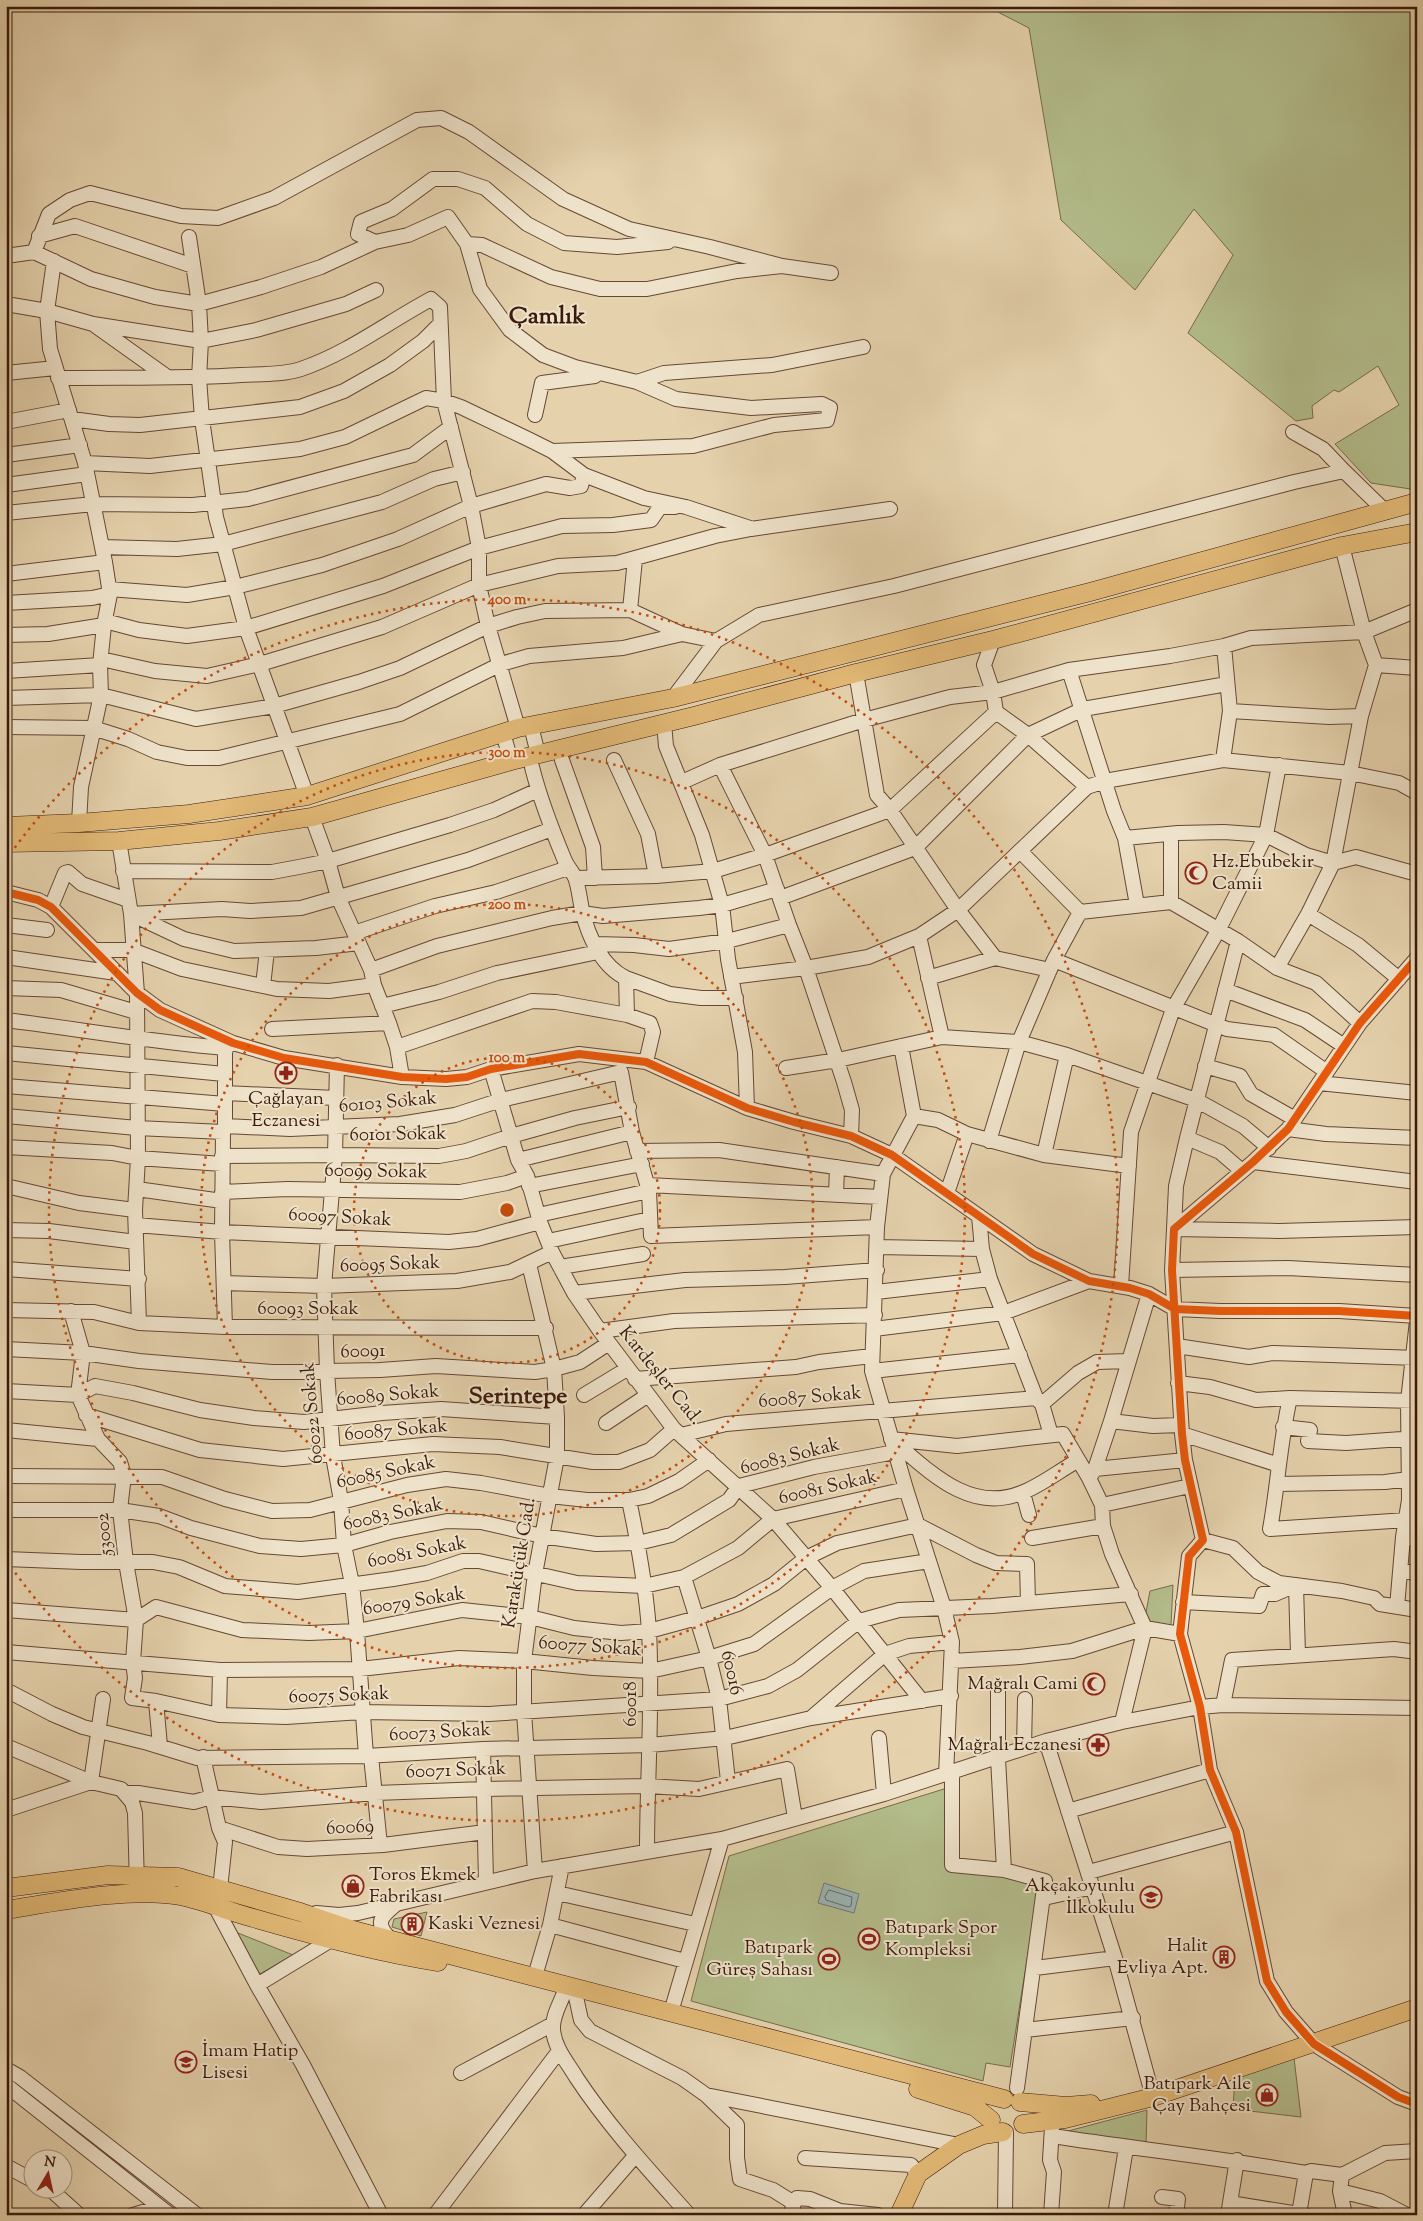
<svg xmlns="http://www.w3.org/2000/svg" width="1423" height="2221" viewBox="0 0 1423 2221" font-family="'Sorts Mill Goudy',serif">
<style>
.green{fill:#b3bc8b;stroke:#776b4c}
.water{fill:#9ab5b5;stroke:#747771}
.lines{fill:none;stroke-linecap:round;stroke-linejoin:round}
.shore{stroke:#6a6860;stroke-width:1}
.minor-casing{stroke:#664834;stroke-width:16}
.major-casing{stroke:#3b1a0c;stroke-width:19}
.minor{stroke:#eee2ca;stroke-width:14}
.major{stroke:#e2b976;stroke-width:18}
.cycleway-casing{stroke:#eee2ca;stroke-width:11}
.cycleway{stroke:#e8590c;stroke-width:8}
.ring{fill:none;stroke:#c54c0c;stroke-width:2.5;stroke-dasharray:2.5 5}
.labels{text-anchor:middle;dominant-baseline:central;stroke-width:4;stroke-linejoin:round;paint-order:stroke}
.poi-label{font-size:19px;fill:#3b1a0c;stroke:#eee2ca;text-anchor:end}
.street-label{font-size:19px;fill:#3b1a0c;stroke:#eee2ca}
.district-label{font-size:24px;font-weight:bold;fill:#3b1a0c;stroke:#eee2ca}
.centre{fill:#c54c0c;stroke:#eee2ca;stroke-width:2.5}
.ring-label{font-size:15px;text-anchor:middle;font-weight:bold;fill:#c54c0c;stroke:#eee2ca;stroke-width:4;stroke-linejoin:round;paint-order:stroke}
</style>
<rect width="100%" height="100%" fill="#e5d2ad"/>
<filter id="stains"><feTurbulence type="fractalNoise" baseFrequency=".004" numOctaves="4"/><feColorMatrix values="0 0 0 0 .2 0 0 0 0 .09 0 0 0 0 .02 0 0 0 .5 -.17"/></filter>
<radialGradient id="worn" r=".72"><stop offset=".6" stop-color="#630" stop-opacity="0"/><stop offset="1" stop-color="#630" stop-opacity=".3"/></radialGradient>
<path class="green" d="M986,6h431v484l-46,-7 -36,-39 64,-39 -21,-39 -39,26 -5,-2 -22,16 1,12 -17,3 -108,-88 45,-78 -39,-46 -59,81 -74,-70 -32,-192z
M1173,1585l-2,39 -3,3 -14,-2 -9,-8 5,-26z
M947,1788l-1,68 94,21 -30,190 -24,-4 -3,18 -292,-80 38,-145z
M427,1912l-6,24 -29,-9 2,-8z
M233,1931l60,24 -33,19z
M1294,2058l7,59 -68,-8 2,-32z
M1147,2110l-1,35 -78,-10v-4z"/>
<path class="water" d="M824,1883l35,11 -5,19 -36,-10z"/>
<g class="lines">
<path class="shore" d="M829,1890l23,7 -1,9 -3,1 -22,-7 -1,-3z"/>
<g class="minor-casing">
<path id="minor" d="M39,236l36,-10 118,40
M189,237l10,67 2,37 -2,37 3,41 14,98 30,111 61,168
M375,242l-17,-8 3,-12 31,-13 41,-30h25l27,9 42,36 37,19 53,4 51,-5
M467,244l15,1 69,32 49,12h47l90,-18 45,-5 49,7
M34,252l15,-38 21,-14 20,-7 91,23 37,2 56,-20 143,-78 24,-2 28,14 94,67 66,30 81,18 72,19
M6,256l28,-4 57,27 64,18 44,7 62,-17 60,-20 54,-25 33,-7 40,-18 19,27 13,45 30,41 33,25 32,12 62,15 39,17 75,9 71,-4 8,4 -3,12 -53,5 -81,21 -141,5
M54,261l-7,50 3,38 35,114 20,99 5,32 -6,31 -4,40 1,30 -20,92 -2,36
M6,304l41,7 46,13 73,52
M93,324l108,17 55,-11 90,-26 30,-14
M6,373l49,-5
M58,378c61,-1 122,1 183,-3 19,-1 42,0 60,-6 47,-16 87,-47 130,-70l9,8 4,94 27,105 8,42v37l9,41 30,102
M637,382l27,-9 108,-8 91,-18
M535,415l7,-32 53,-7
M72,419l37,5 31,1 160,-18 44,-16 46,-26 33,-24 17,-17
M6,422l63,-12
M1293,432l30,17 21,22
M6,455l74,-10
M85,463l65,3 150,-17 45,-12 81,-39 18,3 17,6 67,32 24,12 32,24 60,23 42,9 64,21
M6,485l81,-11
M6,513l87,-9 100,1 55,-6 165,-44 38,-28
M102,547l75,2 46,-5 159,-42 52,-23 29,-7
M635,559l-5,51 52,24 34,7
M6,574l99,-12
M109,589l78,6 48,-8 87,-22 76,-26 73,-33 75,-22 24,4 11,-2 3,-11
M6,603l86,-5 18,-4
M105,621l34,9 48,6 59,-8 137,-42 96,-38 83,-22 51,-1 38,-5 9,-13h15
M6,635l42,-1 56,-9
M101,659l54,12 52,5 53,-12 122,-37 97,-42 79,-19 59,-3 98,-27 36,-7 139,-20
M1376,665l41,3
M1069,670l45,141 11,27 12,67
M6,671l94,-6
M856,673l21,122 13,15 68,100 37,48
M6,698l95,-3 95,24 78,-13 85,-24 41,-14 88,-42 29,-9 28,-6 85,-1
M673,698l43,-57 43,-26 135,-29 400,-104 50,-11 42,41
M1230,711l99,6 32,-1
M996,712l32,23 59,52
M664,723l2,23 36,89 20,70 6,54 17,93 2,56
M531,726l7,28
M6,727l87,1 35,11 29,13 30,6h32l181,-44 101,-50 28,-8 94,-8 59,-14
M503,733l8,28
M562,760l31,87 2,31
M614,760l34,74 8,42
M1223,760l7,-49 -6,-65
M720,765l45,90 24,70 17,43 38,114 8,28 -1,26
M532,767c8,32 20,63 33,94 3,7 9,12 11,19 3,10 4,20 6,30 6,26 20,57 44,68l1,37 23,8 3,9 -7,30
M682,782l38,-17 144,-45 86,-23 43,-5 76,-22 101,-14 54,-10 27,-8 113,-6 53,-22
M312,817l16,44 10,36 33,73 3,15 15,38 8,24 5,30
M1171,834v68
M1125,838l53,-5 46,-1 42,3 40,20 27,8 23,-6 61,17
M119,841l12,73 6,79 1,165 -3,52 4,113
M1020,851l60,61
M123,871l149,1 32,-6 24,-5 122,-36 44,-15 44,-20
M576,878l80,-2 57,-5 52,-16 125,-45 106,-98 -3,-20 -9,-27 9,-25
M6,892l32,8 13,7 86,86 23,17 73,33 51,15 118,19 44,2 21,-2 24,-8 88,-15 67,8 101,46 47,14 57,14 41,19 141,99 56,27 41,7 19,6 26,15 45,2h119l78,5
M780,898l135,-50 113,-113 55,-26 144,-25
M51,907l14,-34 3,-1 14,12 46,16
M1080,912l91,-10 67,39 39,27 39,15 44,40
M131,914l91,-5 28,2 51,-3 167,-48 84,-31
M1308,914l50,31 41,34
M133,915l51,24 50,12 82,-3 43,-5
M6,925l41,5
M354,933l81,-27 61,-14 72,-24
M919,936l23,101
M1238,941l-51,197 -11,48 -2,43 105,2 138,-4
M595,944l39,1 35,4 58,-8 62,-16
M96,950h36l50,19 95,20 52,2 45,-6
M6,957l110,16
M1417,958l-57,65 -72,106 -35,33 -79,67 -2,41 10,164 3,26 18,80 -14,16 -9,78 20,73 10,63 26,62 31,149 19,31 28,32 84,53 19,7
M1054,960l173,69 47,6 53,37
M1277,968l31,-54 25,-51 28,-147 15,-51 -12,-33 -22,-86
M371,970l66,-24 115,-28 30,-5 21,3 96,-8 23,-3 55,-16
M731,977l75,-9 62,-11 51,-21 39,-26 129,-123 18,-6 118,-21 127,13 49,10 18,10
M626,978l44,16 31,4h35
M928,978l67,-20 55,12
M263,986l4,-36
M6,988l55,2 75,22
M1225,990l80,30 39,26
M382,1006l57,-14 58,-19 101,-21
M6,1020c73,9 145,22 219,28
M272,1029l117,-6
M901,1046l13,70 -31,58 -6,53 -5,144 34,118 38,119 8,34 -6,133
M397,1047l135,-46 24,1 71,13
M6,1053l218,21
M337,1065l-2,90 -11,131 3,85 6,85 8,45 3,44 8,39 5,47 9,125
M1205,1066l35,10 11,18 44,25
M786,1068l52,-8 104,-23 77,5 48,13 129,45 47,26 26,22
M491,1069l27,91 9,16 13,46 12,30 22,41 26,38 74,98 99,90 59,69 90,113
M1319,1083l98,10
M6,1086l219,18
M225,1093l111,5
M6,1116l131,12 86,4
M914,1116l24,4 29,14 77,21 85,11
M225,1126l65,3 110,-5 55,-9 46,-15 120,-28 11,60 17,59 2,45 226,-9
M1288,1129l38,5 91,4
M1187,1138l33,14 22,19
M989,1141l30,-99 35,-82 26,-48
M6,1147l106,6 26,5 84,6
M637,1151l82,-1 164,24
M1044,1155l23,-100
M222,1156l113,-1 104,1 27,-5 45,-15 64,-18 54,-11
M518,1160l114,-28
M1253,1162l164,20
M648,1185l232,12
M6,1186l73,17 56,7
M529,1186l113,-22
M137,1189l85,12
M222,1192l66,-3 172,3 47,-9 20,-7
M947,1193l20,-59
M836,1195l1,-28
M538,1215l111,-24
M979,1216l3,33 8,30 46,119 6,6 9,31
M136,1225l86,7 227,10 28,-3 63,-17
M6,1230l43,1 87,11
M548,1241l102,-22
M877,1247l105,2
M529,1264l25,105 3,48v40l-22,117 -11,87v51l11,159
M560,1267l83,-13
M6,1269l133,10
M1172,1270l116,-2 129,7
M224,1283l100,3 133,-5 53,-9 42,-20
M1121,1286l10,-154 42,-123 46,-80 47,-94 13,-70
M876,1292l114,-13
M574,1293l111,-13 100,-3 92,-7
M6,1310l88,2 45,11 86,4 321,1
M71,1311l12,42 -5,42 20,44 22,23 4,13 -4,35 6,52 10,58 -3,42 2,16 -3,20 24,3 4,45
M225,1327l-3,-95 1,-100 2,-6v-78l8,-5
M874,1329l129,-16 86,-32
M600,1331l74,-10 201,-6
M1177,1346l72,11 24,-4 144,5
M6,1349l77,4 56,8 133,11 108,-2 56,-4 99,6 19,-3 26,-7 29,-19
M872,1371l148,-16
M635,1379l161,-12 23,-5 53,-6
M1178,1383l32,4 46,13 34,-2 126,3
M6,1391l72,4 17,-9 38,7 67,17 54,8 50,4 78,-9 59,-4 116,8
M584,1395l43,-26
M1290,1398c-10,43 -12,87 -20,131l137,-9
M1042,1404l36,-31 19,-11 31,-1
M86,1415l114,35 83,9 150,-15 67,3 93,15h26l31,-12 24,-21
M1111,1421l42,5 28,-1
M606,1423l42,-28
M1283,1427l27,3 -2,11 38,2 70,-5
M6,1430l92,9
M1182,1434l97,31
M681,1435l45,-11 310,-26
M891,1439l66,7 106,-12 26,44 13,27 1,21 9,28 33,74 -23,94
M891,1439c37,31 78,75 130,54 19,-7 38,-22 56,-32
M1095,1469l90,-9
M6,1476l156,1 63,22 47,12 38,-1 97,-25 39,-6 35,4 69,13 37,4h42l19,-4 31,-15 30,-21
M1089,1478l6,-9 16,-48 38,-127
M1278,1484l107,-2 32,-4
M1023,1493l6,22
M629,1500c9,43 17,86 20,131 4,73 -2,146 -2,220
M1102,1505l88,-19
M6,1510h114l39,6 32,12 69,18 41,3 43,-4 46,-13 57,-11 34,1 61,14 54,8 42,-1 33,-8 58,-35 10,-14 75,-19 81,-15
M918,1525l58,30 20,8 31,1 1,39
M1403,1537l14,2
M1032,1538l71,-12
M1203,1540l30,8 25,24 21,11 63,8 32,7 6,6 37,6
M6,1559l75,3h72l26,5 46,19 73,6 95,-13 34,-6 36,-12h16l98,22 67,3 40,-9 54,-29 35,-29 133,-30
M1401,1571l16,2
M684,1577l25,81 10,41 9,82
M1183,1602l76,4 4,-12h12l21,-9 2,70
M1397,1607l6,-70 6,-37 -1,-99 9,-80
M6,1610l130,10 20,-13 86,23 67,3 48,-2 105,-21 68,7 44,11 47,5 28,-2 48,-13 41,-14 36,-20 32,-26 31,-15 81,-18
M6,1652l214,18 140,-1 99,-11 65,3 69,7 57,3 59,-13 45,-14 78,-56 32,-17 65,-10
M952,1661l68,-4 52,-6 73,-23 35,6
M6,1690l46,24 31,13 65,16 49,15 169,-2 117,-7 167,-4 75,-7 86,-20 140,-22
M998,1690v68l6,112
M156,1701l63,14 67,2 76,-5 127,2 230,-15 49,-13 29,-16 62,-49 40,-11 93,-4 139,-12
M1223,1705l9,-45 162,-11 23,3
M219,1715l1,-45
M811,1718l74,-64 24,-8 43,-4
M879,1738l5,56
M1046,1741l69,217 38,139
M6,1746l85,36 30,7 11,13 3,11 2,73
M1024,1748l1,-49
M483,1749l3,133
M371,1756l9,89
M203,1757l16,71 6,14 -5,47
M952,1773v92l52,5 41,11 -28,207
M91,1782l12,-83
M126,1793h12l56,9 17,-5 50,5 115,-9 108,-4 163,-3 52,3 88,-20 8,49
M6,1810l85,-28
M1068,1811l142,-41
M219,1828l59,19 29,2 76,-4 102,-13
M1089,1872l147,-40
M557,1893l138,31
M1044,1898l49,-11
M216,1908l41,77 46,80 78,150
M316,1913l23,2 19,-2 177,-42 187,-32 162,-45 162,-53 76,-19 78,-15 23,-2 194,3
M550,1925l135,36
M391,1940c-15,-16 -13,-21 4,-35
M1035,1968l80,-10
M535,1976l15,-51 12,-59
M257,1985l74,-45
M564,1993c-4,11 -12,24 -11,36 1,18 14,33 23,48 33,50 73,93 113,138
M576,1997l5,23 9,11 92,47 24,17 31,30v33l3,21 33,11 21,13 -2,7 4,5
M671,2012l51,-173
M1025,2030l108,-12
M6,2069l14,8 177,138
M461,2073l92,-49
M6,2085l164,130
M706,2095l253,50
M1052,2136c85,13 170,22 254,37l5,-2 31,4 43,-22 32,-2
M805,2158l106,7 7,9
M6,2166l26,14
M1342,2175l-2,16 40,10 27,14
M49,2188l30,27
M1340,2191l5,24
M1162,2197l16,2 -2,16
M794,2203l3,-5 13,1 30,12 38,4
M1230,2203l75,12
M1299,2214l7,-41
M133,2215l27,-8
M435,2215l124,-164
M584,2215l51,-59
M1005,2215l1,-83
M1051,2215l3,-43 -4,-12 2,-33
M1115,2215l11,-67
M1228,2215l9,-55"/>
</g>
<g class="major-casing">
<path id="major" d="M6,826l73,-3 110,-9 118,-18 211,-68 155,-30 417,-106 327,-90
M6,843l113,-2 100,-10 93,-14 199,-56 183,-45 162,-43 137,-33 349,-94 75,-14
M6,1888l102,-13 70,2 122,35 53,18 651,169
M6,1910c50,-8 126,-23 174,-14 25,5 49,16 73,22 62,18 122,34 185,44
M918,2089l57,18 16,13
M1020,2102l46,4 25,-2
M1023,2124l42,-5 88,-22 264,-89
M899,2215l19,-41 41,-29 24,-10 20,-3"/>
</g>
<use href="#minor" class="minor"/>
<use href="#major" class="major"/>
<g class="cycleway-casing">
<path id="cycleway" d="M6,892l32,8 13,7 86,86 23,17 73,33 51,15 118,19 44,2 21,-2 24,-8 88,-15 67,8 101,46 47,14 57,14 41,19 141,99 56,27 41,7 19,6 26,15 45,2h119l78,5
M1417,958l-57,65 -72,106 -35,33 -79,67 -2,41 10,164 3,26 18,80 -14,16 -9,78 20,73 10,63 26,62 31,149 19,31 28,32 84,53 19,7"/>
</g>
<use href="#cycleway" class="cycleway"/>
</g>
<g class="ring">
<circle cx="507" cy="1210" r="153"/>
<circle cx="507" cy="1210" r="306"/>
<circle cx="507" cy="1210" r="458"/>
<path d="M6 860A611 611 0 1 1 6 1560"/>
</g>
<defs>
<g id="mosque-ring" transform="scale(1.125)"><circle r="9.5" fill="#eee2ca" stroke="#8f2418" stroke-width="1.5"/><path d="M3.5-4.9A6 6 0 1 0 3.5 4.9A5 5 0 1 1 3.5-4.9Z" fill="#8f2418"/></g>
<g id="pharmacy-ring" transform="scale(1.125)"><circle r="9.5" fill="#eee2ca" stroke="#8f2418" stroke-width="1.5"/><path d="M-2-6h4v4h4v4h-4v4h-4v-4h-4v-4h4Z" fill="#8f2418"/></g>
<g id="shop-ring" transform="scale(1.125)"><circle r="9.5" fill="#eee2ca" stroke="#8f2418" stroke-width="1.5"/><path d="M-5-2.5h2.3a2.7 3.5 0 0 1 5.4 0H5L5.5 6h-11ZM-1.5-2.5h3a1.5 2.3 0 0 0-3 0Z" fill="#8f2418"/></g>
<g id="school-ring" transform="scale(1.125)"><circle r="9.5" fill="#eee2ca" stroke="#8f2418" stroke-width="1.5"/><path d="M0-5L7-2L0 1L-7-2ZM-4 1L0 2.5L4 1V4Q0 6-4 4Z" fill="#8f2418"/></g>
<g id="building-ring" transform="scale(1.125)"><circle r="9.5" fill="#eee2ca" stroke="#8f2418" stroke-width="1.5"/><path d="M-4-6H4V6H1V3H-1V6H-4ZM-2.5-4.3h1.7v1.8h-1.7ZM.8-4.3h1.7v1.8H.8ZM-2.5-1h1.7V.8h-1.7ZM.8-1h1.7V.8H.8Z" fill="#8f2418"/></g>
<g id="stadium-ring" transform="scale(1.125)"><circle r="9.5" fill="#eee2ca" stroke="#8f2418" stroke-width="1.5"/><path d="M0-5a6.5 5 0 1 0 0 10a6.5 5 0 1 0 0-10ZM-3.5-1.8h7v3.6h-7Z" fill="#8f2418"/></g>
</defs>
<g fill-rule="evenodd">
<use href="#mosque-ring" x="1196" y="873"/>
<use href="#pharmacy-ring" x="286" y="1073"/>
<use href="#mosque-ring" x="1094" y="1684"/>
<use href="#pharmacy-ring" x="1098" y="1745"/>
<use href="#shop-ring" x="353" y="1886"/>
<use href="#school-ring" x="1151" y="1897"/>
<use href="#building-ring" x="412" y="1924"/>
<use href="#stadium-ring" x="869" y="1939"/>
<use href="#building-ring" x="1224" y="1957"/>
<use href="#stadium-ring" x="829" y="1959"/>
<use href="#school-ring" x="186" y="2062"/>
<use href="#shop-ring" x="1267" y="2095"/>
</g>
<g class="labels">
<g class="poi-label">
<text x="1212" y="862" text-anchor="start">Hz.Ebubekir<tspan x="1212" dy="22">Camii</tspan></text>
<text x="286" y="1099" text-anchor="middle">Çağlayan<tspan x="286" dy="22">Eczanesi</tspan></text>
<text x="1078" y="1684">Mağralı Cami</text>
<text x="1082" y="1745">Mağralı Eczanesi</text>
<text x="369" y="1875" text-anchor="start">Toros Ekmek<tspan x="369" dy="22">Fabrikası</tspan></text>
<text x="1135" y="1886">Akçakoyunlu<tspan x="1135" dy="22">İlkokulu</tspan></text>
<text x="428" y="1924" text-anchor="start">Kaski Veznesi</text>
<text x="885" y="1928" text-anchor="start">Batıpark Spor<tspan x="885" dy="22">Kompleksi</tspan></text>
<text x="1208" y="1946">Halit<tspan x="1208" dy="22">Evliya Apt.</tspan></text>
<text x="813" y="1948">Batıpark<tspan x="813" dy="22">Güreş Sahası</tspan></text>
<text x="202" y="2051" text-anchor="start">İmam Hatip<tspan x="202" dy="22">Lisesi</tspan></text>
<text x="1251" y="2084">Batıpark Aile<tspan x="1251" dy="22">Çay Bahçesi</tspan></text>
</g>
<g class="street-label">
<text transform="translate(388 1103) rotate(-5)">60103 Sokak</text>
<text transform="translate(398 1135) rotate(-1)">60101 Sokak</text>
<text transform="translate(376 1172) rotate(1)">60099 Sokak</text>
<text transform="translate(340 1218) rotate(3)">60097 Sokak</text>
<text transform="translate(390 1265) rotate(-2)">60095 Sokak</text>
<text x="308" y="1309">60093 Sokak</text>
<text transform="translate(363 1352) rotate(-2)">60091</text>
<text transform="translate(660 1376) rotate(51)">Kardeşler Cad.</text>
<text transform="translate(388 1396) rotate(-5)">60089 Sokak</text>
<text transform="translate(810 1398) rotate(-5)">60087 Sokak</text>
<text transform="translate(313 1413) rotate(-95)">60022 Sokak</text>
<text transform="translate(396 1431) rotate(-5)">60087 Sokak</text>
<text transform="translate(790 1457) rotate(-14)">60083 Sokak</text>
<text transform="translate(386 1473) rotate(-12)">60085 Sokak</text>
<text transform="translate(828 1488) rotate(-13)">60081 Sokak</text>
<text transform="translate(393 1515) rotate(-12)">60083 Sokak</text>
<text transform="translate(105 1534) rotate(-95)">53002</text>
<text transform="translate(417 1553) rotate(-11)">60081 Sokak</text>
<text transform="translate(520 1563) rotate(-81)">Karaküçük Cad.</text>
<text transform="translate(414 1602) rotate(-9)">60079 Sokak</text>
<text transform="translate(590 1647) rotate(4)">60077 Sokak</text>
<text transform="translate(731 1673) rotate(77)">60016</text>
<text transform="translate(339 1696) rotate(-2)">60075 Sokak</text>
<text transform="translate(631 1704) rotate(-90)">60018</text>
<text transform="translate(440 1733) rotate(-3)">60073 Sokak</text>
<text transform="translate(456 1771) rotate(-2)">60071 Sokak</text>
<text transform="translate(350 1828) rotate(-3)">60069</text>
</g>
<g class="district-label">
<text x="547" y="317">Çamlık</text>
<text x="518" y="1397">Serintepe</text>
</g>
</g>
<circle cx="507" cy="1210" r="8" class="centre"/>
<g class="ring-label">
<text x="507" y="604">400 m</text>
<text x="507" y="757">300 m</text>
<text x="507" y="909">200 m</text>
<text x="507" y="1062">100 m</text>
</g>
<rect width="1423" height="2221" fill="none" stroke="#e5d2ad" stroke-width="25"/>
<rect x="8" y="8" width="1408" height="2206" fill="none" stroke="#3b1a0c" stroke-width="2.5"/>
<rect x="12" y="12" width="1398" height="2196" fill="none" stroke="#3b1a0c"/>
<g transform="translate(48 2174) rotate(9)"><circle r="24" fill="#eee2ca" stroke="#a6927e"/>
<path d="M0-4L9 19L0 12L-9 19Z" fill="#8f2418"/>
<text y="-8" font-size="14" font-weight="bold" text-anchor="middle" fill="#3b1a0c">N</text>
</g>
<rect width="100%" height="100%" filter="url(#stains)"/>
<rect width="100%" height="100%" fill="url(#worn)"/>
</svg>
